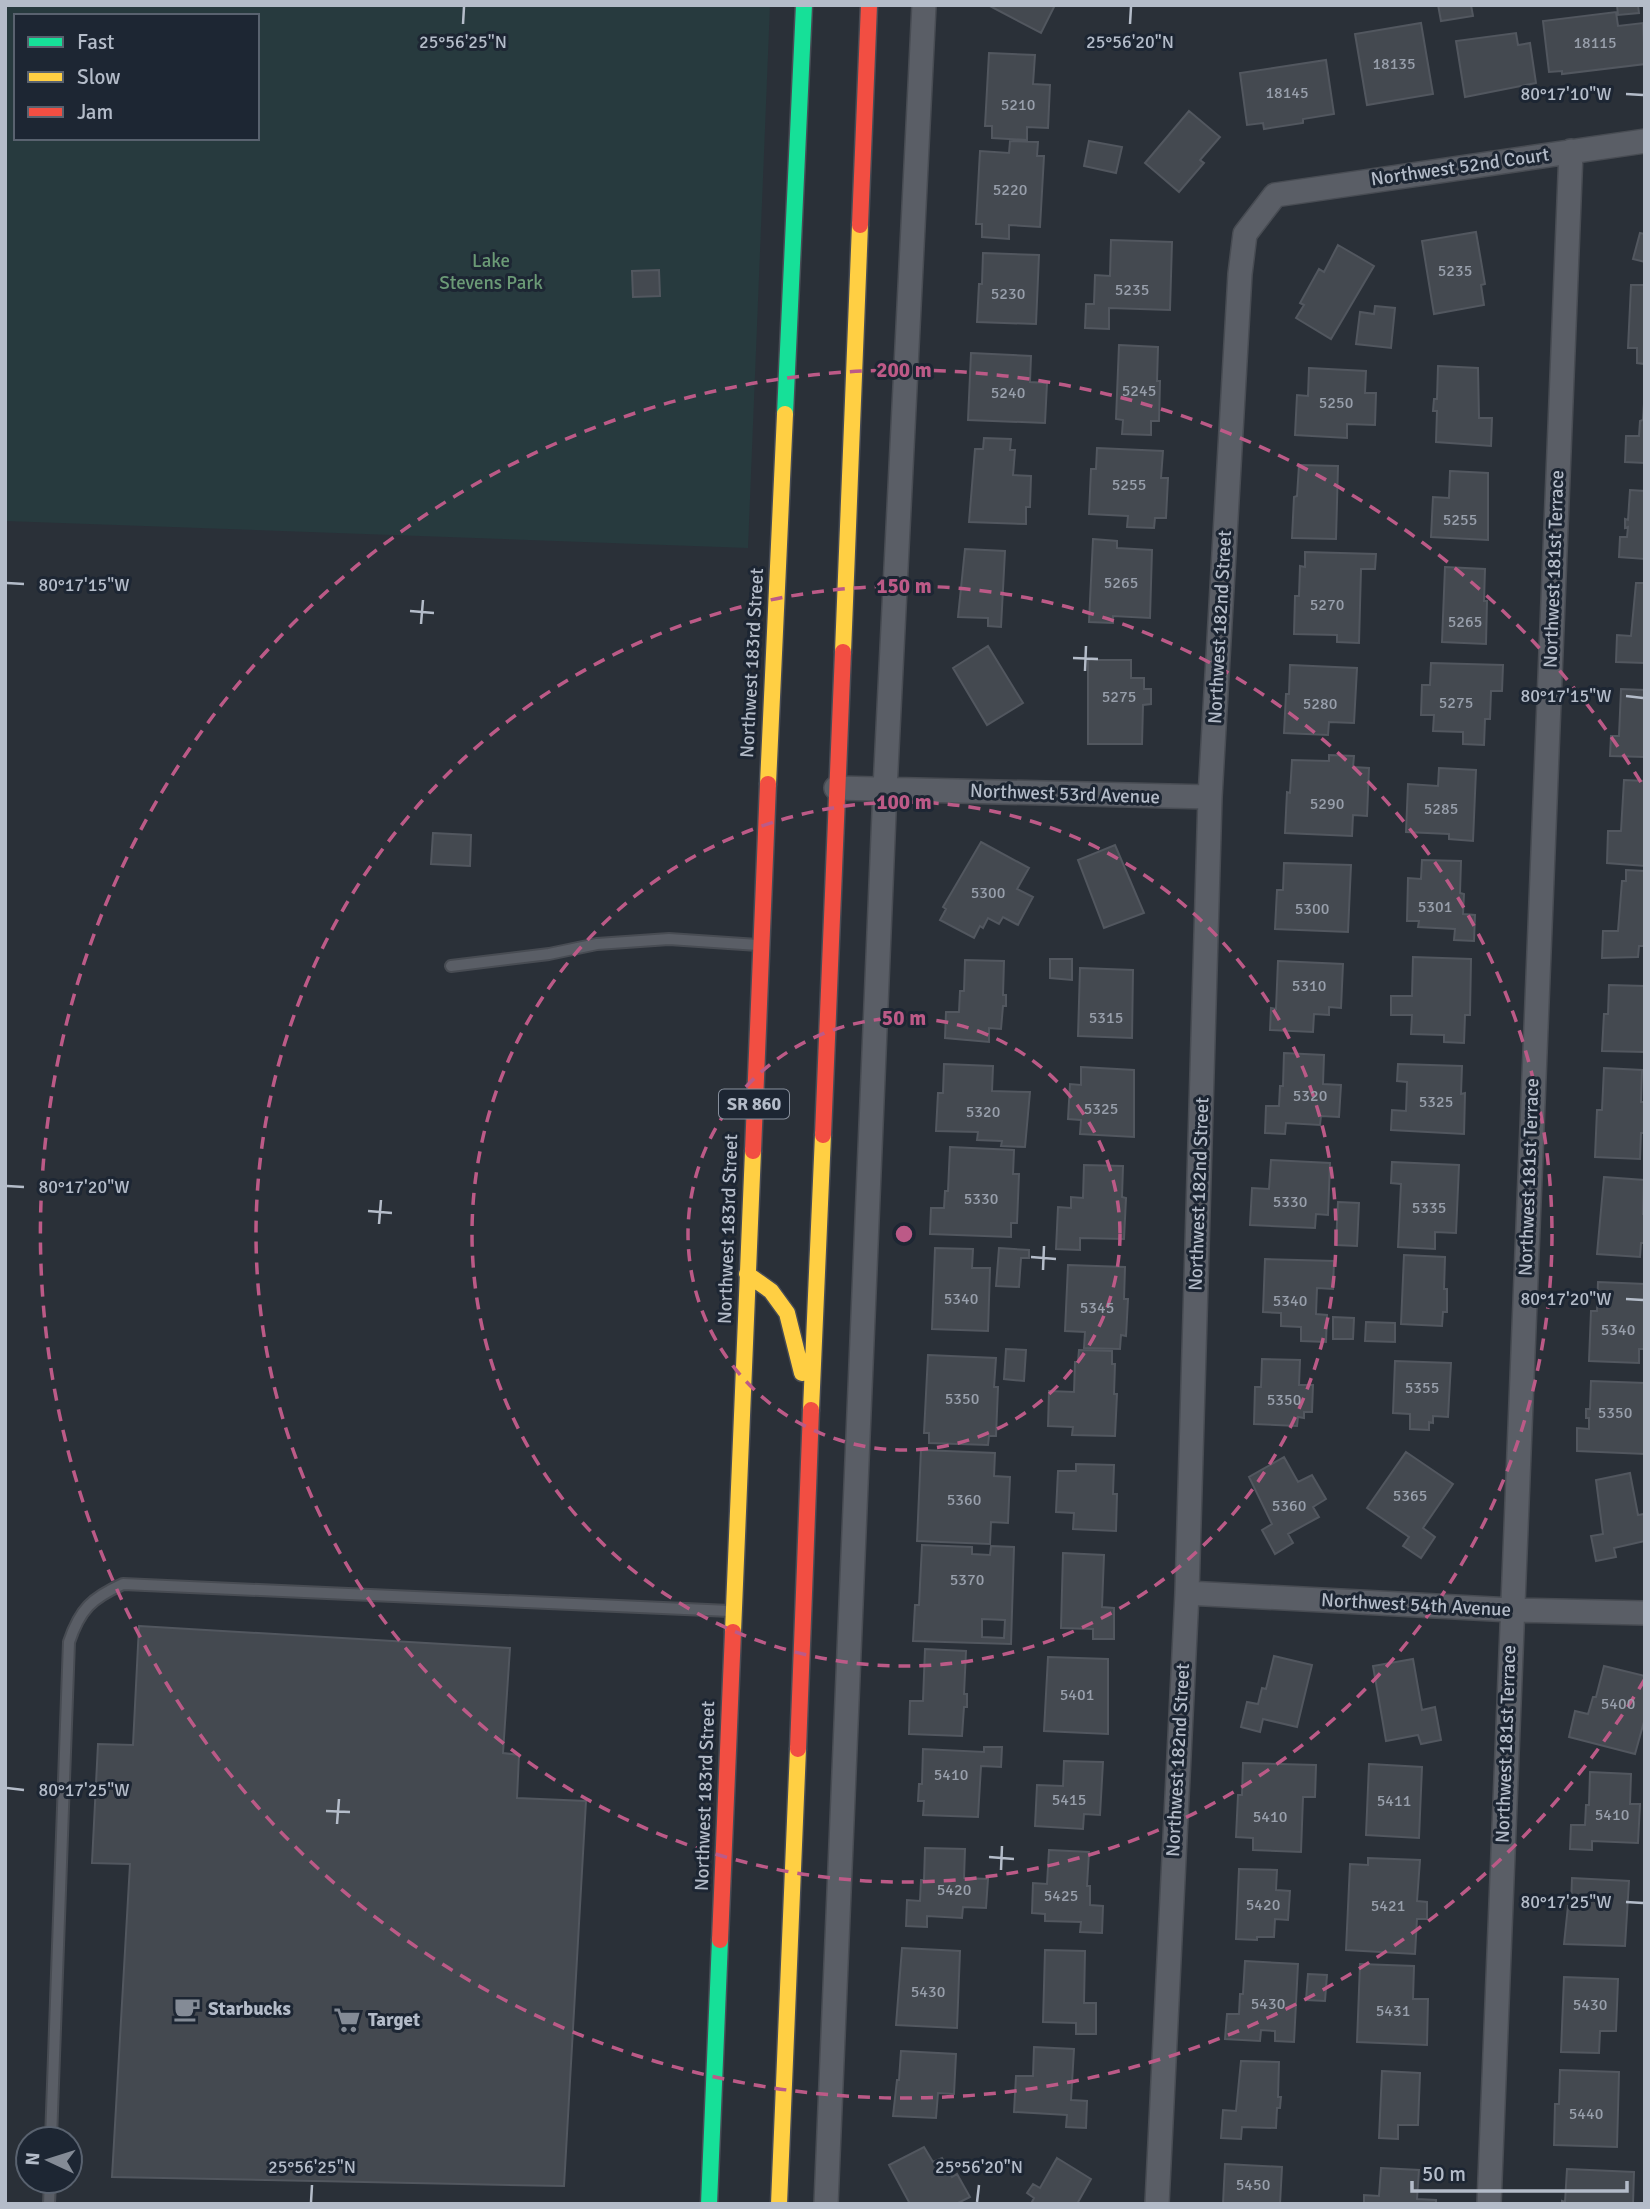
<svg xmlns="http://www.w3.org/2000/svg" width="1650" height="2209" viewBox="0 0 1650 2209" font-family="Signika,sans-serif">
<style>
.green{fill:#273a3e;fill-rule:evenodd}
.building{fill:#444950;stroke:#52575f;stroke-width:2;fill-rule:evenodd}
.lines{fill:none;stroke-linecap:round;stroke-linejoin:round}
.lane-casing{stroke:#484c53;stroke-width:14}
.street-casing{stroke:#484c53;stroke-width:26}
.fast-casing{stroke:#484c55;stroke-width:19}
.slow-casing{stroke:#484c55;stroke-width:19}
.jam-casing{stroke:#484c55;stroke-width:19}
.lane{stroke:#5a5e66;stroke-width:10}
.street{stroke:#5a5e66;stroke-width:23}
.fast{stroke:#16e098;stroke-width:16}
.slow{stroke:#ffcf43;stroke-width:16}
.jam{stroke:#f24e42;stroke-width:16}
.ticks{fill:none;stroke:#b4bcc9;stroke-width:2.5}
.ring{fill:none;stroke:#bc5a87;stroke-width:3.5;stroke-dasharray:12 9}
.labels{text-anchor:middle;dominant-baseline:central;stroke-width:6;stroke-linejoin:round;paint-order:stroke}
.number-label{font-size:16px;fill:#989fab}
.shield{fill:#1d2633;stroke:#878f9c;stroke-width:2}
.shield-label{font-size:18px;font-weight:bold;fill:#b4bcc9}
.street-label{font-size:19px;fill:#b4bcc9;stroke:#1d2633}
.park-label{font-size:19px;fill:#6b9a76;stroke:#1d2633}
.poi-label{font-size:19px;font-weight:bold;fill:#b4bcc9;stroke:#1d2633;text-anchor:start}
.ticks-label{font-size:18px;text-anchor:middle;fill:#b4bcc9;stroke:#1d2633;stroke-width:6;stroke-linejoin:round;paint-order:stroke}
.centre{fill:#bc5a87;stroke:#1d2633;stroke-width:3.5}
.ring-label{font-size:21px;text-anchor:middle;font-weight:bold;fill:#bc5a87;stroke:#1d2633;stroke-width:6;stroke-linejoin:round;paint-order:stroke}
</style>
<rect width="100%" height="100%" fill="#2a3038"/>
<path class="green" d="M5,5h765l-22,543 -743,-27zM16,16h241v122h-241z"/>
<path class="building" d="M988,5h67l-14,28z
M1438,5h33l2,11 -32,5z
M1617,5h21l1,8 -21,2z
M1616,12l2,14 25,-3 2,41 -83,10v-3l-13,1 -6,-51z
M1421,23l12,71 -66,11 -12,-71z
M1516,33l2,12 12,-2 6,40 -71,14 -9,-56z
M989,53l46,2 -2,29 17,1 -2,43 -21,-1v13l-35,-2v-12h-7z
M1326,60l8,54 -31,5v4l-39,6 -1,-6 -16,2 -7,-52z
M1189,111l31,26 -20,23 4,3 -25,29 -34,-29z
M1010,141l28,1 -1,14h7l-4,71 -31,-2v14l-27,-2v-13h-6l4,-73 29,2z
M1089,141l33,6 -6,26 -32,-7z
M1476,232l9,52 -4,1 3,20 -50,9 -12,-73z
M1640,233l5,1v28l-12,-3z
M1111,240l61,2 -2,68 -61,-2v21l-24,-1 1,-24h8l1,-29 15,1z
M1338,245l36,21 -43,73 -35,-21 8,-13 -4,-2 19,-34 5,3z
M983,253l56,2 -3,69 -59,-2 2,-38h3z
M659,270l1,26 -27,1 -1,-26z
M1631,285h14v79l-8,-1v-15h-9z
M1375,306l20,2 -4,40 -35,-4 4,-32 14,2z
M1119,345l39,2 -1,34h3l-1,40h-8v14l-29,-1 1,-14 -7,-1z
M971,353l60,3 -1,26 17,1 -2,40 -77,-3z
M1438,366l40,2 1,50h13l-1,28 -55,-4 1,-31h-4l1,-12h3z
M1309,368l57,3 -1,22h11l-1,32 -28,-1v14l-52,-3 2,-40 11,1z
M1645,387v76l-20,-1 1,-26h13l1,-15 3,-1z
M984,438l27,1 -1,11h5l-2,25 18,1 -1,31h-4v17l-57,-2 6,-73h8z
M1097,448l66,3 -2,27h7l-2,40h-11l-1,10 -27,-1 1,-11 -39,-2 2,-45h5z
M1299,465l39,1 -2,73 -44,-1 2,-41 3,-1z
M1450,471l38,2v67l-57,-3 2,-40 16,1z
M1630,490l15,1v68l-26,-2 1,-20h7l1,-10 -3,1v-9l3,1z
M1093,539l24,2v7l35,2 -2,68 -37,-2v7l-24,-1z
M965,549l40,2 -4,76 -13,-1v-8l-30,-1z
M1305,552l71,2 -1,15h-14l-2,74 -22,-1v-7l-43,-1 1,-38h4l1,-30 5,1z
M1445,567l40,2 -1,32h3l-1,43 -44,-2z
M1636,583h9v80l-29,-1 1,-27 14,1z
M988,646l35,57 -36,22 -34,-57z
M1088,660h43v18h13v11h7v15l-8,1 -1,39h-54z
M1431,663l72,2 -1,26h-11l-1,28h-5l-1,26 -21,-1v-12l-30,-1 1,-16h-13l1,-30h8z
M1290,665l67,3 -3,55 -25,-1 -1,13 -44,-2 2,-39h3z
M1621,689l24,1v67l-35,-1 1,-20h8z
M1329,755l25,1 -1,11 16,1 -2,48 -14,-1 -1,21 -67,-3 2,-41 3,1 2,-33 37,1z
M1439,768l37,2 -3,71 -24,-2v-5l-43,-2 2,-48 30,2z
M1624,780l21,1v85l-38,-3 1,-32h13z
M433,833l38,2 -1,31 -39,-2z
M981,842l48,26 -12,21 16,8 -15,28 -15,-8 -4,7 -11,-6 -5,10 -3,-2 -6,12 -34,-18 6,-11 -3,-2z
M1115,845l29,68 -40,15 -26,-68z
M1422,860l39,1 -1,32 4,1 -1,20 12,1 -1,26 -20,-1 1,-11 -37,-2 1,-6h-12l1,-43 13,1z
M1284,863l67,2 -3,67 -73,-3 2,-39h6z
M1626,870l19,1v75h-6l-1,11 -36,1 1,-27h15l4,-50h4z
M1413,957l58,2 -1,56h-5l-1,28 -20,-1v-7l-33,-1 1,-19h-21v-19h21z
M1050,959h22v21l-22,-2z
M965,960l39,1 -1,34h3v11h-3l-2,23 -12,-1v14l-44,-4 1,-26h13l1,-21h4z
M1278,961l65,3 -2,44 -12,-1v8l-15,-1 -1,18 -43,-2 1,-22 5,1z
M1080,968l53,2 -1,68 -54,-2z
M1609,985l36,1 -1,66 -42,-1 2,-37h4z
M1284,1053l40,2 -1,29 18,1 -2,32 -18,-1 -1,9 -34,-2 -1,11 -20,-1 1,-27h13l1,-20h3z
M944,1064l49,2 -1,25 38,1 -5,55 -24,-1 1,-5 -25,-1 1,-8 -42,-1 2,-38h5z
M1398,1064l64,2 -1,28 4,-1 -1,41 -73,-4 1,-20 14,1 1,-29 -10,-1z
M1081,1067l53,3v67l-54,-3 1,-14 -13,-1 2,-35 11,1z
M1604,1068l38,2 -1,32h4v31h-4l-1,26 -45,-2 2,-47h5z
M950,1147l64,3 -1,24h6l-2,49h-6v14l-81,-3 1,-26h13l1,-17h3z
M1271,1160l59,3 -2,52 -12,-1 -1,14 -65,-3 2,-37 17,1z
M1392,1162l67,3 -3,68 -21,-1v17l-37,-2 3,-63 -10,-1z
M1084,1165l39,1 -1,31 4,1 -2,41 -44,-1v12l-24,-1 2,-42 13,1v-11l12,1z
M1604,1177l40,3 -1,34h2v29h-4l-1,14 -43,-3z
M1338,1202l21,1 -2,43 -21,-1z
M935,1248l38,1 -1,19h18l-2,63 -56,-2z
M999,1248l30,2v8h-8l-2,29 -23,-1z
M1404,1255l41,2 -1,32h3v23h-4l-1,14 -41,-2z
M1265,1259l69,2 -1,28 -16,-1 -1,26 11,1 -1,27 -25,-1v-14l-20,-1v-13l-18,-1z
M1068,1265l57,2 -1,32h4l-2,37 -5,-1 -1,14 -36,-1 1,-16 -20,-1z
M1598,1282l47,2v65h-6v14l-50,-2 2,-50h6z
M1333,1317l21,1 -1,21h-20z
M1366,1322l29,1v19l-30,-1z
M1006,1349l20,1 -2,31 -20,-2z
M1079,1350l33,1v13h3l-1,30h3l-2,42 -43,-1 1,-8 -25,-1 1,-35 25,1 1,-30h3z
M928,1355l68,3 -2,29h4l-2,49h-7l-1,9 -59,-2v-10h-5z
M1262,1359l38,1 -1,25h14l-1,27h-8v6l-6,-1 -1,9 -43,-2 1,-37h6z
M1395,1361l56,2 -3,54 -15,-1v7l-4,-1v8l-19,-1v-15l-17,-1z
M1591,1381l54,2v71l-68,-3v-23l12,1v-11h-3v-9h4z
M921,1450l74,3 -1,23 16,1 -2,46 -17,-1 -1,22 -73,-3z
M1406,1452l47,32 -30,44 12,9 -14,21 -18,-12 6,-9 -42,-29z
M1284,1457l14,25 14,-7 14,24 -13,8 6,10 -31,17 5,9 -18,11 -13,-24 10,-6 -23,-47z
M1076,1464l38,1 -1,29h4l-1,37 -43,-2 1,-16 -18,-1 2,-41h18z
M1630,1473l8,42 6,-1 1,27 -31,7 2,9 -20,4 -5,-25 12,-2 -7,-54z
M922,1545l50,2v7l18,1 1,-9 23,1 -3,97 -98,-3 2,-36h4zM982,1619l23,1 -1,18 -22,-1z
M1063,1553l41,2 -2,52 12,1v31h-21v-10l-32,-1z
M139,1626l371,22 -7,105 16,2 -2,43 69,3 -22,385 -452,-9 18,-313 -38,-1 6,-119 35,1z
M925,1649l41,2 -2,43h3v13h-3l-2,29 -53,-2 1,-33h13z
M1274,1656l38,9 -15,62 -34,-8 -3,13 -19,-5 6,-25 11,2 4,-16 4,1z
M1048,1657l60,2v75l-64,-3z
M1413,1659l9,51 13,-3 6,33 -20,4 -3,-9 -32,6 -13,-75z
M1604,1666l41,10v42l-10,36 -66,-17 6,-26 13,3 5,-17h3z
M984,1747h18l-1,20 -20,-1 -3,51 -55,-2 1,-14h-6l1,-17h3l1,-35 61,3z
M1064,1761l39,1 -3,53 -16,-1 -1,15 -48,-3 2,-41 26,1z
M1243,1763l73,2 -1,32h-12l-2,55 -48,-2v-12l-17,-1 2,-42h4z
M1369,1764l53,3 -3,71 -53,-3z
M1590,1772l41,2 -1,30h10l-2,39 -46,-2v9l-22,-1 1,-24h14l1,-20h3z
M925,1848l40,1 -1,29 24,1 -2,29 -23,-1 -1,11 -35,-2v11l-21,-1 1,-26 13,1 1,-21h3z
M1049,1850l40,2 -2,34h3v19l13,1 -1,27 -22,-1 1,-10 -36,-1v-7l-13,-1 1,-30 14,1z
M1368,1858l52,2 -3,41 10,1v17h-10l-2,35 -69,-4 4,-86 18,1z
M1239,1869l38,1 -1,20 14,1 -2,29 -13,-1 -1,18h-17v3l-21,-1z
M1572,1878l57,3 -4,65 -61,-2 4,-38h3z
M902,1948l58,3 -3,77 -61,-3z
M1045,1950l40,1 -1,52h12v31h-20v-11l-33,-1z
M1245,1961l53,3 -4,78 -19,-1v-10l-14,-1 -1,11 -35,-2 2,-25h12l1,-20h3z
M1360,1964l54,2 -1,33h15l-1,46 -70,-3z
M1308,1974l19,1 -2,26 -19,-1z
M1564,1977l54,2 -2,52h-16l-1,22 -38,-1z
M1034,2047l40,2 -3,51 16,1 -1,27 -20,-1 1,-12 -53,-3 2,-36h17z
M901,2051l55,3 -2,40 -16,-1 -2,25 -43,-2 4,-36h2z
M1241,2061l38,1 -1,35h3l-1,11h-3l-1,20 -34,-1 -1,12 -20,-1 2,-28 13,1z
M1560,2070l59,2 -2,75 -63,-2 1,-41h4z
M1382,2071l38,2 -2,52h-20v14l-19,-1z
M924,2147l9,15 9,-4 10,19 5,-3 13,23 -14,7h-46l-21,-39z
M1057,2158l34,21 -14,25h-46l3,-6 -7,-5 6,-9 7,4z
M1225,2164l57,3 -2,37h-57z
M1381,2168l38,2 -2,29 19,1v4h-72v-9l15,1z
M1567,2169l67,3 -1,32h-71v-3l3,1z"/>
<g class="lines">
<g class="lane-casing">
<path id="lane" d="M451,966l98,-12 48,-10 72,-5 89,6
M51,2139l18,-497c11,-33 23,-44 54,-58l607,27
M49,2204l1,-23"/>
</g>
<g class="street-casing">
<path id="street" d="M836,788l374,9
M1187,1593l325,17 133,3
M826,2204l59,-1415 39,-784
M1157,2204l30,-611 23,-796 30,-523 5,-40 30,-39 370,-54
M1489,2204l82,-2053"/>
</g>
<g class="fast-casing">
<path id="fast" d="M785,414l19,-409
M709,2204l11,-264"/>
</g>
<g class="slow-casing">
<path id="slow" d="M843,652l17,-427
M768,784l17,-370
M747,1274l24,17 16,22 15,60
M811,1410l12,-275
M733,1632l20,-481
M779,2204l19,-455"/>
</g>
<g class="jam-casing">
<path id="jam" d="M860,225l9,-220
M823,1135l20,-483
M753,1151l15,-367
M798,1749l13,-339
M720,1940l13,-308"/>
</g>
<use href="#lane" class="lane"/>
<use href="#street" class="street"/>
<use href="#fast" class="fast"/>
<use href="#slow" class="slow"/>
<use href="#jam" class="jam"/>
</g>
<path class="ticks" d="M463,24l1,-17M1130,24l1,-17M1626,94l17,1M7,583l17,1M410,611l24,2M421,624l2,-24M1073,658l25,1M1085,671l1,-25M1626,696l17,2M7,1186l17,1M368,1211l24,2M379,1224l2,-24M1031,1257l25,2M1043,1270l1,-24M1626,1299l17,1M7,1788l17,2M326,1811l24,1M337,1824l2,-25M989,1857l25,2M1001,1870l1,-24M1626,1902l17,1M311,2202l1,-17M977,2202l2,-17"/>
<g class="ring">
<circle cx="904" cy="1234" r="216"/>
<circle cx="904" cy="1234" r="432"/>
<circle cx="904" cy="1234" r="648"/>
<path d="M1645 1679A864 864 0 1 1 1645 789"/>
</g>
<defs>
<g id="cafe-bare" transform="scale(2.1)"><path d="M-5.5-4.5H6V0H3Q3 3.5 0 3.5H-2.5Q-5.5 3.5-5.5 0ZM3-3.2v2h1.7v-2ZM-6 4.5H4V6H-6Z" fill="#848b96" stroke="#1d2633" stroke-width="2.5" paint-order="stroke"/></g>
<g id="supermarket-bare" transform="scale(2.1)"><path d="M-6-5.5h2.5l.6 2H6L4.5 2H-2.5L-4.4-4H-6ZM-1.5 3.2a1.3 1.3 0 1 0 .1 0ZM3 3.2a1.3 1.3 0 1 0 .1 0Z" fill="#848b96" stroke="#1d2633" stroke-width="2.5" paint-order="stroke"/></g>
</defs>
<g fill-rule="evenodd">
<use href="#cafe-bare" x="187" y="2009"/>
<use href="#supermarket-bare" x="347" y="2020"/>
</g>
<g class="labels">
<g class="number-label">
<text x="1595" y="43">18115</text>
<text x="1394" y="64">18135</text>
<text x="1287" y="93">18145</text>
<text x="1018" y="105">5210</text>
<text x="1010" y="190">5220</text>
<text x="1455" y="271">5235</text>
<text x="1132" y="290">5235</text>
<text x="1008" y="294">5230</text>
<text x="1139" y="391">5245</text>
<text x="1008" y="393">5240</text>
<text x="1336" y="403">5250</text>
<text x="1129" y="485">5255</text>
<text x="1460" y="520">5255</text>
<text x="1121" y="583">5265</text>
<text x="1327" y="605">5270</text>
<text x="1465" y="622">5265</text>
<text x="1119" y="697">5275</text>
<text x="1456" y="703">5275</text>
<text x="1320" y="704">5280</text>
<text x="1327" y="804">5290</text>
<text x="1441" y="809">5285</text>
<text x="988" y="893">5300</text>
<text x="1435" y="907">5301</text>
<text x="1312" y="909">5300</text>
<text x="1309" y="986">5310</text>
<text x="1106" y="1018">5315</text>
<text x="1310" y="1096">5320</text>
<text x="1436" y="1102">5325</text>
<text x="1101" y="1109">5325</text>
<text x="983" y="1112">5320</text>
<text x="981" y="1199">5330</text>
<text x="1290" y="1202">5330</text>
<text x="1429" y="1208">5335</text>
<text x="961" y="1299">5340</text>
<text x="1290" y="1301">5340</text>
<text x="1097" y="1308">5345</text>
<text x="1618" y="1330">5340</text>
<text x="1422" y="1388">5355</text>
<text x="962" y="1399">5350</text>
<text x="1284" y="1400">5350</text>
<text x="1615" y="1413">5350</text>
<text x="1410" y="1496">5365</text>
<text x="964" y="1500">5360</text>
<text x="1289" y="1506">5360</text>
<text x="967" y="1580">5370</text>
<text x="1077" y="1695">5401</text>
<text x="1618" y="1704">5400</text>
<text x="951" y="1775">5410</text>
<text x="1069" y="1800">5415</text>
<text x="1394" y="1801">5411</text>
<text x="1612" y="1815">5410</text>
<text x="1270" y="1817">5410</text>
<text x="954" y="1890">5420</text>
<text x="1061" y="1896">5425</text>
<text x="1263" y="1905">5420</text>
<text x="1388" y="1906">5421</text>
<text x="928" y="1992">5430</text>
<text x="1268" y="2004">5430</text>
<text x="1590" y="2005">5430</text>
<text x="1393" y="2011">5431</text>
<text x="1586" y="2114">5440</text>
<text x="1253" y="2185">5450</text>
</g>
<rect class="shield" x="719" y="1089.5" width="70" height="29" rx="5"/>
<g class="shield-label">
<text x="754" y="1104">SR 860</text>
</g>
<g class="street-label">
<text transform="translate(1460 167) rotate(-8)">Northwest 52nd Court</text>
<text transform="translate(1554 569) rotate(-88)">Northwest 181st Terrace</text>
<text transform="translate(1220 627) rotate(-87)">Northwest 182nd Street</text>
<text transform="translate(752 663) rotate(-87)">Northwest 183rd Street</text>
<text transform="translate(1065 794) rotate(2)">Northwest 53rd Avenue</text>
<text transform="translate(1529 1177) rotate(-88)">Northwest 181st Terrace</text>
<text transform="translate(1199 1194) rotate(-88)">Northwest 182nd Street</text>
<text transform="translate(728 1229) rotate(-88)">Northwest 183rd Street</text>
<text transform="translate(1416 1605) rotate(3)">Northwest 54th Avenue</text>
<text transform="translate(1506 1744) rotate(-88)">Northwest 181st Terrace</text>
<text transform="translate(1178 1760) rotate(-87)">Northwest 182nd Street</text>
<text transform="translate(705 1796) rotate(-88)">Northwest 183rd Street</text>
</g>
<g class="park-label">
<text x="491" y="261">Lake<tspan x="491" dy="22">Stevens Park</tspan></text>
</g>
<g class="poi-label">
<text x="208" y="2009">Starbucks</text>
<text x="368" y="2020">Target</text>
</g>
</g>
<g class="ticks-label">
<text x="463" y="48">25°56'25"N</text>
<text x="1130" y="48">25°56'20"N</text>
<text x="1566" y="100">80°17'10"W</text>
<text x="84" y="591">80°17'15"W</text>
<text x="1566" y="702">80°17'15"W</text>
<text x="84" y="1193">80°17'20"W</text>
<text x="1566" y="1305">80°17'20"W</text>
<text x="84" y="1796">80°17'25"W</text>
<text x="1566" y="1908">80°17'25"W</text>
<text x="312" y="2173">25°56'25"N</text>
<text x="979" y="2173">25°56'20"N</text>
</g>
<circle cx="904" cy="1234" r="10" class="centre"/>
<g class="ring-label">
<text x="904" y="377">200 m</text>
<text x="904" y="593">150 m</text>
<text x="904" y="809">100 m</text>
<text x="904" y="1025">50 m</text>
</g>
<rect width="1650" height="2209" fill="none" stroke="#b4bcc9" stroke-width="14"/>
<rect x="14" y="14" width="245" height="126" fill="#1d2633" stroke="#59626f" stroke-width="2"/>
<rect x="28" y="37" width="35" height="10" fill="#16e098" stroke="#59626f" stroke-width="2"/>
<text x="77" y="49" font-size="21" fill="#b4bcc9">Fast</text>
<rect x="28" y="72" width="35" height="10" fill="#ffcf43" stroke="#59626f" stroke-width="2"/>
<text x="77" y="84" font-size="21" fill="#b4bcc9">Slow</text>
<rect x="28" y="107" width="35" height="10" fill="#f24e42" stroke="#59626f" stroke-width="2"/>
<text x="77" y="119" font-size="21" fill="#b4bcc9">Jam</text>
<g transform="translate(49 2160) rotate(274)"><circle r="33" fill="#1d2633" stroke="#59626f" stroke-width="2"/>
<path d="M0-5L12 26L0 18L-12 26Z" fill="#848b96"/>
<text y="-10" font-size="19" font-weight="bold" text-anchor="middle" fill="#b4bcc9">N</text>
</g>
<path d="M1412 2181v10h215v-10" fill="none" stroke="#b4bcc9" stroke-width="3.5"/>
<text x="1422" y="2181" font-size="21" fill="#b4bcc9" stroke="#1d2633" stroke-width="5" paint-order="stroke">50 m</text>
</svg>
